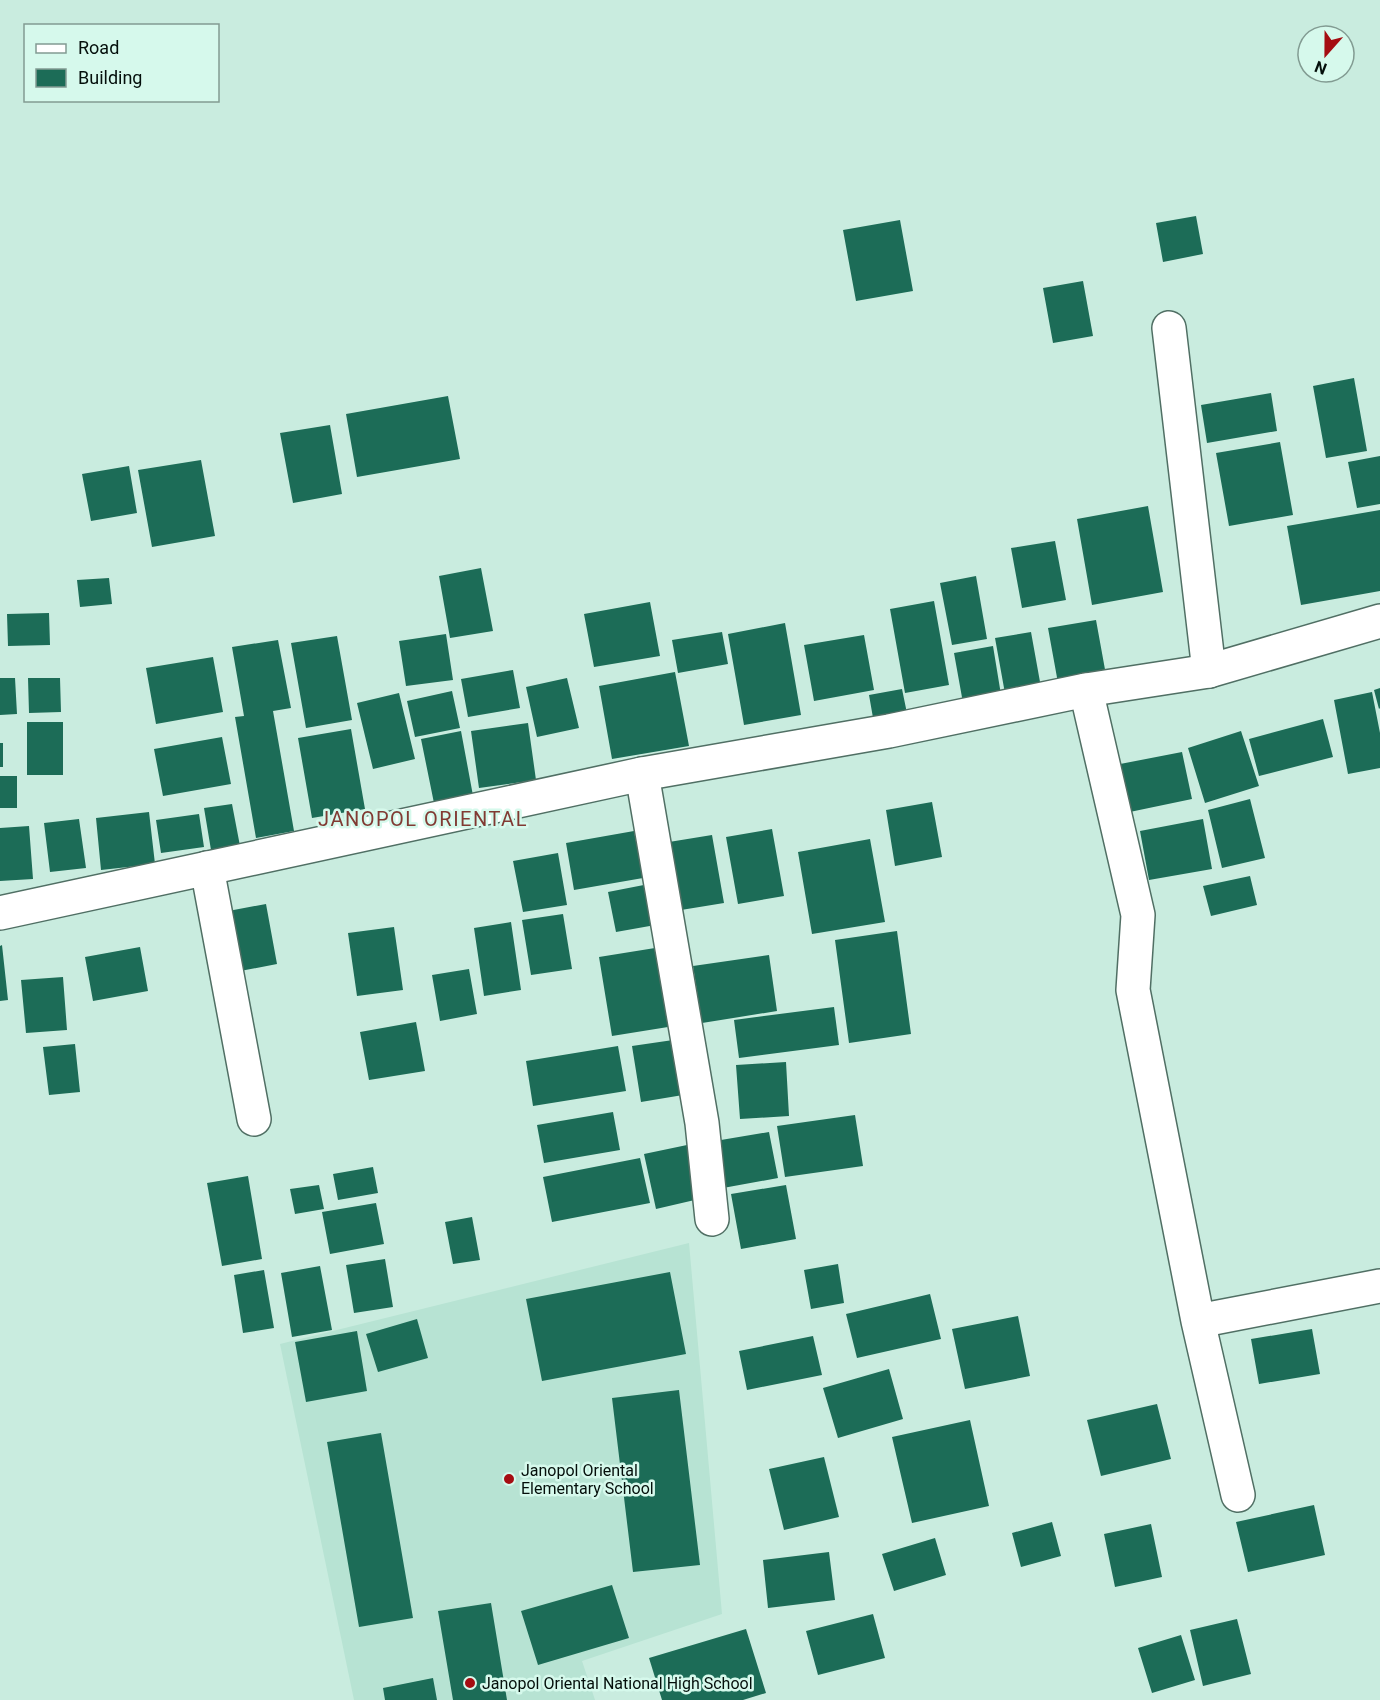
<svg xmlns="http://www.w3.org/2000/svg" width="1380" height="1700" viewBox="0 0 1380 1700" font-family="Roboto,sans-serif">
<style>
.built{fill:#b7e3d3}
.building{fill:#1c6c57}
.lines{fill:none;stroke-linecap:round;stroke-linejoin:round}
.street-casing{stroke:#506f64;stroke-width:36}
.secondary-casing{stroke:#506f64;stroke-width:36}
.street{stroke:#fff;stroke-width:33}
.secondary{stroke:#fff;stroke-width:33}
.poi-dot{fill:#a50d12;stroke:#d6f9ec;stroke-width:2}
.labels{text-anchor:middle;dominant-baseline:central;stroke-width:5;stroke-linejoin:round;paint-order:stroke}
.poi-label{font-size:16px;fill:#040f0b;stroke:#d6f9ec;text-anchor:start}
.quarter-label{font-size:20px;letter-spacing:1.5px;fill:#813a33;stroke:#d6f9ec}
</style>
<rect width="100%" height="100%" fill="#c9ecdf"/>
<path class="built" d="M689,1243l33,371 -140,47 13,39h-241l-74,-356z"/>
<path class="building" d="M1196,216l7,38 -40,8 -7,-39z
M900,220l13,71 -57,10 -13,-71z
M1083,281l10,55 -40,7 -10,-55z
M1354,378l13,73 -41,7 -13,-72z
M1271,393l6,38 -70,12 -6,-38z
M448,396l12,63 -103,18 -11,-63z
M330,425l12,69 -49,9 -13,-70z
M1280,442l13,73 -64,11 -13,-73z
M1380,456v48l-23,4 -9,-46z
M201,460l14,76 -63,11 -14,-77z
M129,466l8,47 -46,8 -9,-47z
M1148,506l15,86 -71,13 -15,-86z
M1380,510v81l-79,14 -14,-79z
M1055,541l11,59 -44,8 -11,-60z
M481,568l12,63 -43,7 -11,-62z
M976,576l11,63 -35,6 -12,-62z
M109,578l3,26 -32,3 -3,-27z
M934,601l15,84 -44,8 -15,-84z
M650,602l10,54 -66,11 -10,-53z
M49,613l1,32 -42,1 -1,-32z
M1096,620l10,55 -48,8 -10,-55z
M785,623l16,92 -57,10 -16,-91z
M722,632l6,32 -50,9 -6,-33z
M1031,632l11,61 -36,6 -11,-61z
M446,634l7,46 -47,6 -7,-45z
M864,635l10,55 -60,11 -10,-56z
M337,636l15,84 -46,8 -15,-85z
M278,640l13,68 -18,3 21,120 -38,7 -21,-121 9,-1 -12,-69z
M993,646l10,61 -38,7 -11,-61z
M213,657l10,55 -67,12 -10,-56z
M513,670l7,38 -52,9 -7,-38z
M675,672l14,74 -77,13 -13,-73z
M0,678h15l2,36 -17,1z
M28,678h32l1,34 -32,1z
M567,678l12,50 -42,9 -11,-50z
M1380,688v20l-1,1 -5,-19z
M902,689l7,34 -34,6 -6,-34z
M452,691l8,37 -45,9 -8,-36z
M1372,692l8,41v35l-32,6 -14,-74z
M399,693l16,66 -42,10 -16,-66z
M1323,719l10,38 -74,19 -10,-37z
M27,722h36v53h-36z
M528,723l8,57 -57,8 -8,-57z
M351,729l14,80 -53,9 -14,-80z
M461,731l13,70 -39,7 -14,-69z
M1241,731l18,55 -54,17 -17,-55z
M222,737l9,47 -68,12 -9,-47z
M0,743h3v24h-3z
M1182,752l10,47 -67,14 -10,-48z
M0,776h17v32h-17z
M1250,799l15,59 -43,10 -14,-58z
M932,802l10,55 -47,9 -9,-56z
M232,804l8,42 -29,4 -7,-42z
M149,812l6,52 -54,6 -5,-52z
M199,814l5,33 -43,6 -5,-33z
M79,819l7,49 -36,4 -6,-49z
M1203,819l9,50 -63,11 -9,-49z
M29,826l4,53 -33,2v-53z
M772,829l12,67 -46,8 -12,-67z
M634,831l9,47 -69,12 -8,-47z
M712,835l12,68 -43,7 -12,-68z
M870,839l15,83 -73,12 -14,-82z
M558,853l9,52 -44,7 -10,-51z
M1250,876l7,29 -46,11 -8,-30z
M654,883l7,41 -45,8 -8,-40z
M266,904l11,60 -42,8 -12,-60z
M563,914l9,55 -41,6 -9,-55z
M511,922l10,68 -37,6 -10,-68z
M394,927l9,63 -46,6 -9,-63z
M897,931l14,103 -62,9 -14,-103z
M2,945l6,55 -8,1v-55z
M140,947l8,44 -55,10 -8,-44z
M655,948l13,79 -56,9 -13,-79z
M769,955l8,56 -75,12 -9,-57z
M469,969l8,45 -37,7 -8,-46z
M63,977l4,53 -41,3 -5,-53z
M834,1007l5,38 -100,13 -5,-38z
M416,1022l9,49 -56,9 -9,-48z
M680,1039l9,55 -48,8 -9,-56z
M75,1044l5,48 -31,3 -6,-48z
M618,1046l8,45 -93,15 -7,-45z
M786,1062l3,54 -49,3 -4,-54z
M613,1112l7,38 -76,13 -7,-38z
M855,1115l8,51 -78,11 -8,-51z
M769,1132l9,46 -55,10 -8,-47z
M687,1145l12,54 -43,10 -12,-55z
M640,1158l10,45 -98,19 -9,-45z
M373,1167l5,26 -40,7 -5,-26z
M248,1176l14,83 -40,7 -15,-83z
M319,1185l5,24 -29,5 -5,-25z
M786,1185l10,54 -55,10 -10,-55z
M376,1203l8,41 -54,10 -8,-42z
M472,1217l8,43 -27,4 -8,-42z
M385,1259l8,48 -39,6 -8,-48z
M838,1264l6,39 -33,6 -7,-39z
M320,1266l12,64 -40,7 -11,-64z
M264,1270l10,58 -31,5 -9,-58z
M670,1272l16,82 -144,27 -16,-82z
M930,1294l11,45 -84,19 -11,-44z
M1018,1316l12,60 -65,13 -13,-60z
M417,1319l11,39 -50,14 -12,-38z
M1312,1329l8,45 -61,10 -8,-45z
M357,1331l10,60 -61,11 -11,-60z
M813,1336l9,39 -75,15 -8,-39z
M889,1369l14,50 -65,19 -15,-50z
M679,1390l21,175 -67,7 -21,-174z
M1157,1404l14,55 -70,17 -14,-56z
M970,1420l19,86 -77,17 -20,-86z
M381,1433l32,185 -54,9 -32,-185z
M824,1457l15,60 -55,13 -15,-61z
M1314,1505l11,50 -77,17 -12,-50z
M1052,1522l9,34 -40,11 -9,-34z
M1151,1524l11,53 -47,10 -11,-53z
M935,1538l11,37 -52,16 -12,-37z
M829,1552l6,48 -67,8 -5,-48z
M612,1585l17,53 -91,27 -17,-54z
M491,1603l16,97h-54l-15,-89z
M873,1614l12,44 -67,17 -12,-44z
M1237,1619l14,55 -48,12 -13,-56z
M746,1629l20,64 -23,7h-81l-13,-42z
M1181,1635l14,45 -43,13 -14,-45z
M433,1678l4,22h-52l-2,-12z"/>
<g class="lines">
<g class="street-casing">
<path id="street" d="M1169,328l40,343
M1086,690l52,225 -5,75 65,331 40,174
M642,774l60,349 10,96
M207,868l47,251
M1198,1321l182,-35"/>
</g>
<g class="secondary-casing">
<path id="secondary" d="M0,913l642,-139 247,-43 197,-41 123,-19 171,-50"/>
</g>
<use href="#street" class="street"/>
<use href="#secondary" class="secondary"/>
</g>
<g class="poi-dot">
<circle cx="509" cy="1479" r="6"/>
<circle cx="470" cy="1683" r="6"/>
</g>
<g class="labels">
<g class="poi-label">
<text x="521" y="1470">Janopol Oriental<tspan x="521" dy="18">Elementary School</tspan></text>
<text x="482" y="1683">Janopol Oriental National High School</text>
</g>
<g class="quarter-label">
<text x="423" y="819">JANOPOL ORIENTAL</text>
</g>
</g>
<rect x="24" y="24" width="195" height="78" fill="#d6f9ec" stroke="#829b92" stroke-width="1.5"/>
<rect x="36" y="44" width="30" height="9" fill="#ffffff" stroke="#829b92" stroke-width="1.5"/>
<text x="78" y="54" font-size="18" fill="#040f0b">Road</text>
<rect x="36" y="69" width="30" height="18" fill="#1c6c57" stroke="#829b92" stroke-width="1.5"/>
<text x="78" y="84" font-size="18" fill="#040f0b">Building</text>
<g transform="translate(1326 54) rotate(201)"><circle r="28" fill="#d6f9ec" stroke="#829b92" stroke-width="1.5"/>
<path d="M0-4.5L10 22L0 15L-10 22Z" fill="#a50d12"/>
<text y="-9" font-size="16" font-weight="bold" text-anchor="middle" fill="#040f0b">N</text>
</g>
</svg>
